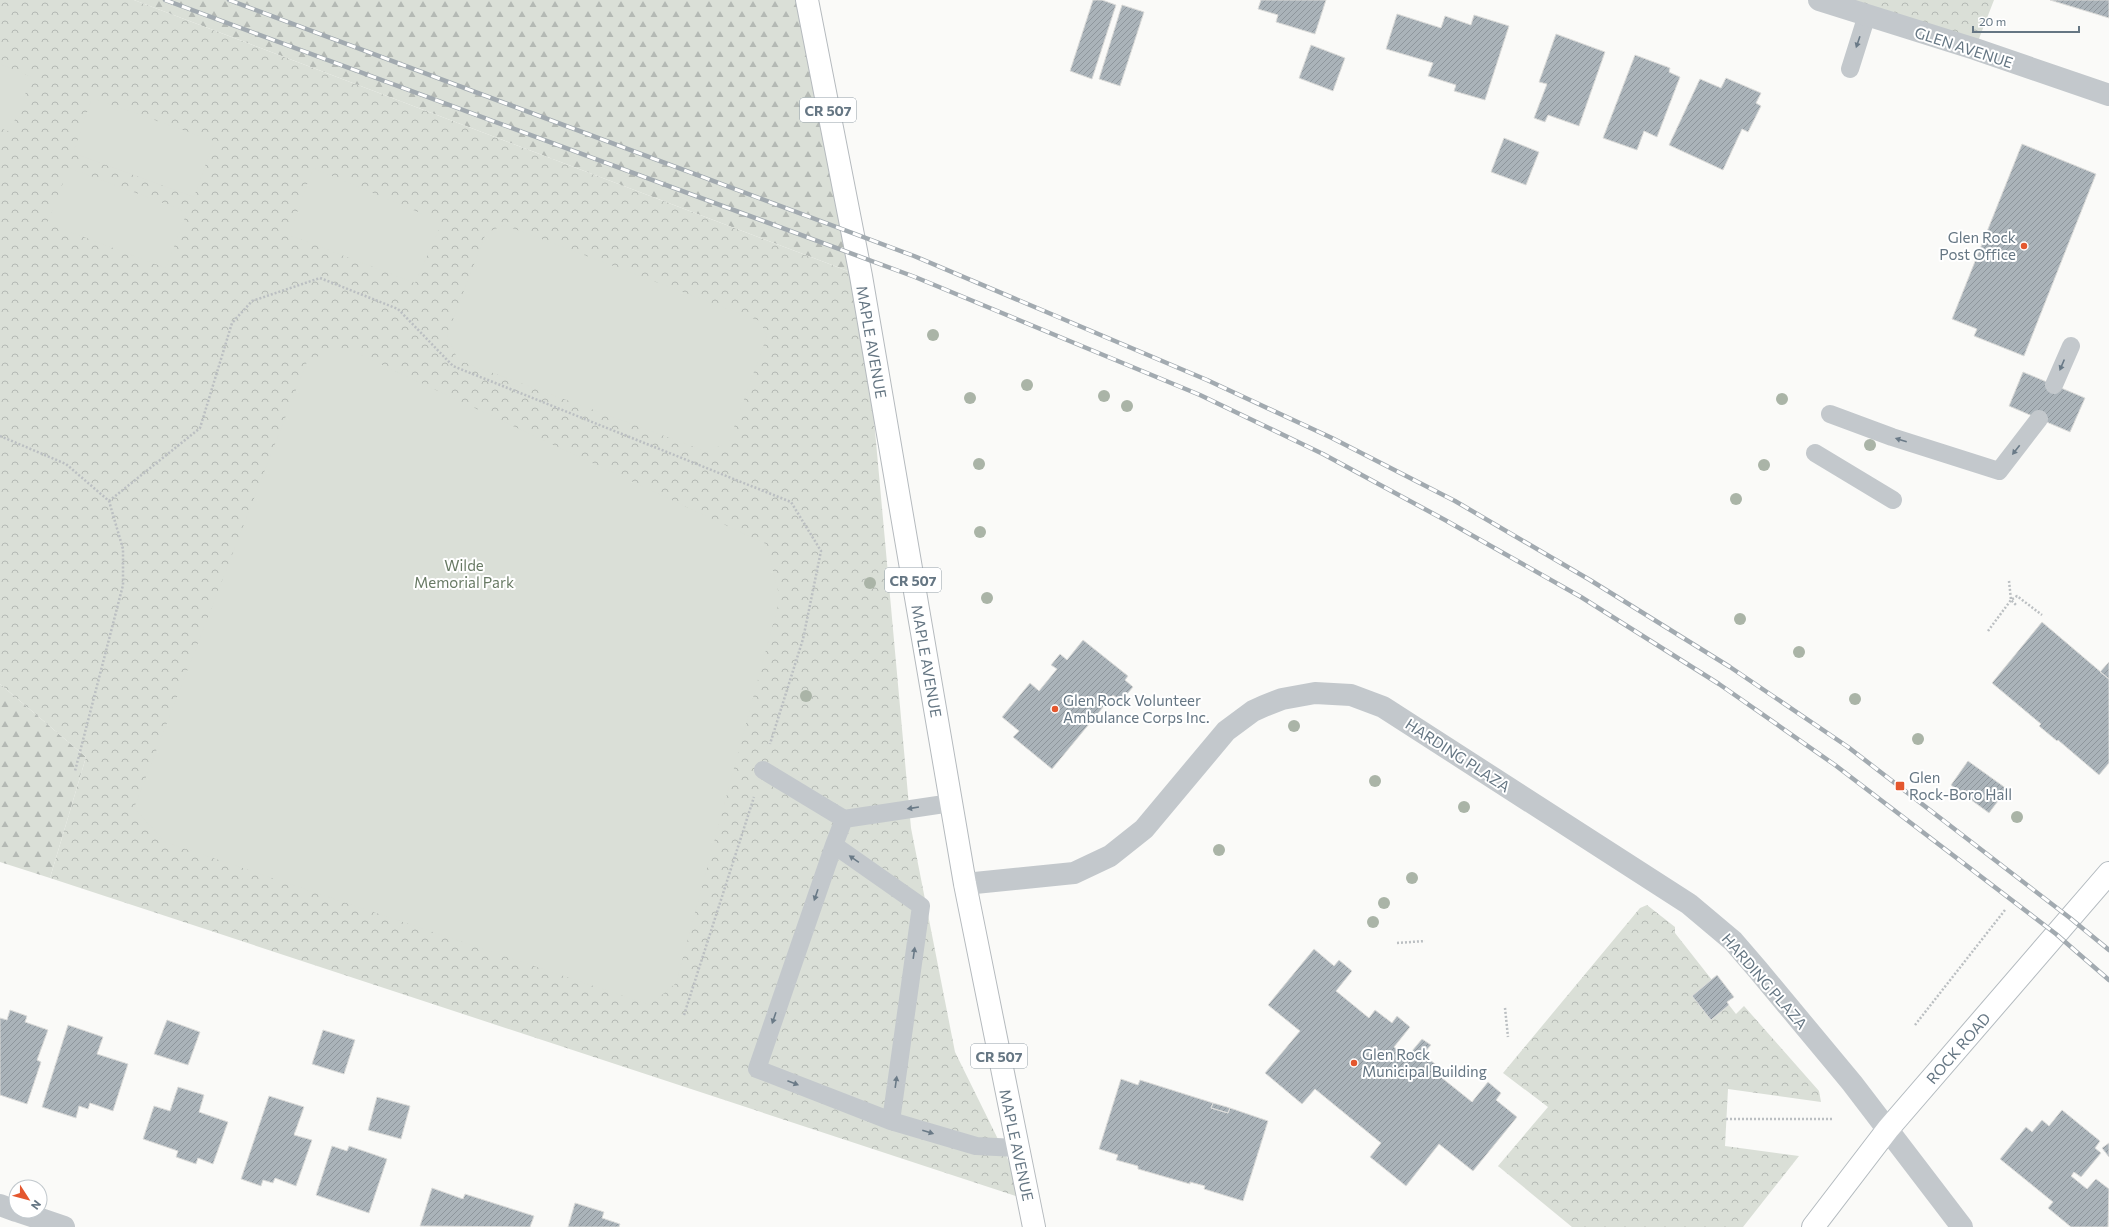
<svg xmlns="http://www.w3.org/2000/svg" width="2109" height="1227" viewBox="0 0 2109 1227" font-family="Commissioner,sans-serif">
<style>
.forest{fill:url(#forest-firs)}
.park{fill:url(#park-crowns)}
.pitch{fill:#dadfd7}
.building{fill:url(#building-hatch);stroke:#dcdcda}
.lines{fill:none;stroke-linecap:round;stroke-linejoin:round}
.secondary-casing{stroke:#b3babf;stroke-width:24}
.primary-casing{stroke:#b5babe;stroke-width:24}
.path{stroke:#bbbfc2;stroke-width:2.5;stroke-dasharray:2 2;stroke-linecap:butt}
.lane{stroke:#c3c8cc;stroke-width:18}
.street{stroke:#c3c8cc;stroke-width:22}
.secondary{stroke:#fff;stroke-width:22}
.primary{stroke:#fff;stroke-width:22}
.rail-casing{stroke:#a2aab0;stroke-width:4.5}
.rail{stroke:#fff;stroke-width:3;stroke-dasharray:9;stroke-linecap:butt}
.tree{fill:#aab4a7}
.oneway{fill:#6a7a87}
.poi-dot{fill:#e4572e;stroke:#fff;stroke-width:1.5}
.labels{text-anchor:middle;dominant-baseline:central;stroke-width:4;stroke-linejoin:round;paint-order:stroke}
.shield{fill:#fff;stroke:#939fa8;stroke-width:1}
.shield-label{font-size:14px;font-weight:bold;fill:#657683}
.street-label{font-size:15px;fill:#657683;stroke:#fff}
.poi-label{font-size:15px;fill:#657683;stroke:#fff;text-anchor:start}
.park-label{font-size:15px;fill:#687a64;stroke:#fff}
</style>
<defs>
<pattern id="forest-firs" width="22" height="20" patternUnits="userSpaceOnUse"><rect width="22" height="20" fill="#dadfd7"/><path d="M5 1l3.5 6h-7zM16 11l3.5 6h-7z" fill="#b4b9b4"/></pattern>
<pattern id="park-crowns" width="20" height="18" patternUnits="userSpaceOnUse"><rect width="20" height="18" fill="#dadfd7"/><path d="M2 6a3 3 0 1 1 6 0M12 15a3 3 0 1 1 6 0" fill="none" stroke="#b4b9b4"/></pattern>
<pattern id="building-hatch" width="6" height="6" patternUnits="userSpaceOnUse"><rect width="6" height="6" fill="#aab3b9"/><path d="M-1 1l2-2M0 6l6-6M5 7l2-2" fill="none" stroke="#8e969c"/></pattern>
</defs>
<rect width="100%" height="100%" fill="#fafaf8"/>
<path class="forest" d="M134,0h672l55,276z
M0,684l86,73 -36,121 -50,-16z"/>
<path class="park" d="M0,0h134l727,276 50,552 44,224 73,148 -978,-322 36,-121 -86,-73z
M1819,0h175l-19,49z
M1647,905l28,22v6l37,47 -20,16 19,24 18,-15 7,9 8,-8 75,85 2,11 -93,-13 -3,57 74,10 -56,71h-171l-74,-61 50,-59 -45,-34 137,-165z"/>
<path class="pitch" d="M0,64l32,13 -22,55 -10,-4z
M92,98l122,43 -20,56 -121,-44z
M69,168l118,44 -21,56 -119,-45z
M313,168l129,54 -27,61 -126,-48z
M504,225l256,96 7,15 -38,105 -21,11 -250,-92 -11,-25 39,-102z
M348,349l418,195 14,54 -104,385 -26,22 -485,-163 -31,-34 174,-449z"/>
<path class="building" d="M1093,0h9l14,5 -24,74 -22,-8z
M1261,0h65l-11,34 -39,-12 2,-7 -20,-6z
M2050,0h59v18z
M1122,5l22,7 -24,74 -21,-7z
M1397,14l44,14 4,-12 26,9 3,-10 35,11 -24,74 -31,-9 2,-6 -28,-9 5,-13 -47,-14z
M1556,34l49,18 -26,74 -31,-11 -3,7 -11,-4 13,-34 -8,-2z
M1311,45l34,13 -12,33 -34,-13z
M1635,55l35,13 -1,4 11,5 -23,60 -13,-6 -7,19 -34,-12z
M1726,78l35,15 -5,10 5,3 -13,26 -6,-3 -19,41 -54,-25 31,-66 21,9z
M1504,138l35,14 -13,33 -35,-13z
M2022,144l74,30 -72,182 -50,-20 3,-7 -25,-10z
M2023,372l62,26 -15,34 -61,-26z
M2042,622l67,57v84l-10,12 -41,-35 -1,1 -18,-15 2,-2 -49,-41z
M1083,640l45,36 -3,4 8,7 -12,14 -8,-6 -61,74 -39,-32 6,-6 -17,-14 28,-34 9,8 18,-22 -6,-4 9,-11 7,6z
M2109,662v17l-9,-7z
M1968,761l39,28 -18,24 -38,-28z
M1314,949l20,17 5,-6 13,11 -16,20 33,27 6,-8 17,13 5,-7 13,11 -16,20 13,10 15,-18 9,6 -8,9 18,15 -4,5 35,28 16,-20 13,11 -5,7 21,17 -44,54 -34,-27 -33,42 -36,-29 11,-14 -66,-54 -13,15 -37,-31 35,-42 -32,-26z
M1717,975l17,22 -7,5 2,3 -18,15 -19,-24z
M10,1010l17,6 -2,6 23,8 -11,30 4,2 -14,42 -27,-9v-77l7,2z
M167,1020l33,12 -12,33 -34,-11z
M68,1025l35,12 -6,17 31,10 -15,47 -23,-8 -2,6 -9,-3 -3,12 -34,-11z
M323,1030l32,10 -11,34 -32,-10z
M1121,1079l17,6 2,-5 73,23 -2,5 17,5 2,-5 38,13 -25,80 -39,-12 1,-3 -15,-4v2l-52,-15v-3l-22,-6 2,-5 -19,-6z
M178,1087l26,8 -5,17 29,10 -15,42 -15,-6 -2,6 -20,-7 2,-6 -35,-12 11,-33 16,5z
M269,1096l35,11 -10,28 18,5 -16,46 -21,-8 -2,5 -10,-3 -2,6 -20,-7z
M377,1097l33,9 -9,33 -33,-9z
M1213,1103l17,5 -2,5 -17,-5z
M2062,1110l38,31 -5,7 6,5 -20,24 -7,-5 -3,4 16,13 9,-10 13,10 -1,38h-37l-23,-19 5,-6 -53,-43 26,-32 6,5 10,-12 7,6z
M2109,1143v14l-7,-9z
M332,1146l15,5 2,-5 38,13 -18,54 -53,-18z
M432,1188l31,11 2,-5 69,22 -4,11 -110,-1z
M575,1203l29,9 -2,6 18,6 -1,3h-51z"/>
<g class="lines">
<g class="secondary-casing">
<path id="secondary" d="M1813,1227l75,-98 221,-256"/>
</g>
<g class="primary-casing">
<path id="primary" d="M807,0l54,276 104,608 69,343"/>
</g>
<path class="path" d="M0,436l66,28 43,37 14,48v36l-48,186
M109,501l91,-73 32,-105 20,-22 68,-23 78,31 55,57 338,136 30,49 -18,88 -33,105
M2009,581l2,19 5,5
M1988,631l23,-31 6,-4 25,19
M1397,943l28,-2
M1505,1008l3,29
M684,1015l70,-218
M1915,1025l90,-115
M1726,1119h108"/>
<path class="lane" d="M1850,69l17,-54
M2054,385l17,-39
M1830,414l62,23 107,34 40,-52
M1815,453l78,47
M763,770l81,49 107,-16
M844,819l-10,26 -77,224 134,52 85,25 41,2
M834,845l87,61 -30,215"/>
<path class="street" d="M1819,0l156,49 134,46
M965,884l109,-11 36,-17 34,-27 82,-98 27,-20 11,-5 18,-7 33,-6 36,2 32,12 306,197 44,37 25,29 94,113 110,144
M0,1205l16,6
M17,1211l47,16"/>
<use href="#secondary" class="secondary"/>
<use href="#primary" class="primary"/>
<g class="rail-casing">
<path id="rail" d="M165,0l750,277 285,118 123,59 122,66 136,77 138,87 116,81 221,169 53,46
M229,0l685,256 293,124 125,58 123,63 135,79 140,87 118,80 222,171 39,32"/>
</g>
<use href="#rail" class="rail"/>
</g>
<g class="tree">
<circle cx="933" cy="335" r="6"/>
<circle cx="1027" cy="385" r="6"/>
<circle cx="1104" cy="396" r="6"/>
<circle cx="970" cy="398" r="6"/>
<circle cx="1782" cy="399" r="6"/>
<circle cx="1127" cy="406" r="6"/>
<circle cx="1870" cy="445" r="6"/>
<circle cx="979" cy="464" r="6"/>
<circle cx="1764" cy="465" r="6"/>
<circle cx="1736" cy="499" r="6"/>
<circle cx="980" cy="532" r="6"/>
<circle cx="870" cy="583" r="6"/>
<circle cx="987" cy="598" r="6"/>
<circle cx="1740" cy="619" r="6"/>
<circle cx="1799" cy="652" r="6"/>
<circle cx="806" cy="696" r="6"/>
<circle cx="1855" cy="699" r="6"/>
<circle cx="1294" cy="726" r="6"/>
<circle cx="1918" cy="739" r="6"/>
<circle cx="1375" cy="781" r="6"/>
<circle cx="1464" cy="807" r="6"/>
<circle cx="2017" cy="817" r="6"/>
<circle cx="1219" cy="850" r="6"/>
<circle cx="1412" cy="878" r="6"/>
<circle cx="1384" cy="903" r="6"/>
<circle cx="1373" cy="922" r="6"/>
</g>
<defs><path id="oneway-solid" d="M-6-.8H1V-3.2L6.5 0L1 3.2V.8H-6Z"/></defs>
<g class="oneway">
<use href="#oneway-solid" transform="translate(1858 42) rotate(109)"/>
<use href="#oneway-solid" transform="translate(2062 365) rotate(113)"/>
<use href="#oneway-solid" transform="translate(1901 440) rotate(-163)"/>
<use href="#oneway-solid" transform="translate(2016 450) rotate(128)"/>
<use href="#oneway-solid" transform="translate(913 808) rotate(171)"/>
<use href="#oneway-solid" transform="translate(854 859) rotate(-145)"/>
<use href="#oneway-solid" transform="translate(816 895) rotate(109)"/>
<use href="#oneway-solid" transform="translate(914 953) rotate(-82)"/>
<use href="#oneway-solid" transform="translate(774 1018) rotate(109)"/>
<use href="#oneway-solid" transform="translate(896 1082) rotate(-82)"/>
<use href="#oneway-solid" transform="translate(793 1083) rotate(21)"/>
<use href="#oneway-solid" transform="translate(928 1132) rotate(17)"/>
</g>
<g class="poi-dot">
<circle cx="2024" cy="246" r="4"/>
<circle cx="1055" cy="709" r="4"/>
<rect x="1895" y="781" width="10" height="10" rx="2"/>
<circle cx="1354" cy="1063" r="4"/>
</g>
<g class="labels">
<g class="shield">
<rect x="800" y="98" width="56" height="24" rx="3"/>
<rect x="885" y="568" width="56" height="24" rx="3"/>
<rect x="971" y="1044" width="56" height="24" rx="3"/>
</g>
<g class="shield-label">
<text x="828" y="110">CR 507</text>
<text x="913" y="580">CR 507</text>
<text x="999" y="1056">CR 507</text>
</g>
<g class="street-label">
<text transform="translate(1964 47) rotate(18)">GLEN AVENUE</text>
<text transform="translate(872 342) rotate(80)">MAPLE AVENUE</text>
<text transform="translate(927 661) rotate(80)">MAPLE AVENUE</text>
<text transform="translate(1458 755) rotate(33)">HARDING PLAZA</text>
<text transform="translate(1765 981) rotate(49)">HARDING PLAZA</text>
<text transform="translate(1958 1048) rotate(-49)">ROCK ROAD</text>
<text transform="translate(1017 1145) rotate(78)">MAPLE AVENUE</text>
</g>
<g class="poi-label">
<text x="2016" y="237" text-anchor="end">Glen Rock<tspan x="2016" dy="17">Post Office</tspan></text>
<text x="1063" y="700">Glen Rock Volunteer<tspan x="1063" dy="17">Ambulance Corps Inc.</tspan></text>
<text x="1909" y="777">Glen<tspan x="1909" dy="17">Rock-Boro Hall</tspan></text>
<text x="1362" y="1054">Glen Rock<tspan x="1362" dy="17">Municipal Building</tspan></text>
</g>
<g class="park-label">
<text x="464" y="565">Wilde<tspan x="464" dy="17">Memorial Park</tspan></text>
</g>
</g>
<g transform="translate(28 1199) rotate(126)"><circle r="19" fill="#ffffff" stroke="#c1c8cd"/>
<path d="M0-3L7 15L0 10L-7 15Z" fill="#e4572e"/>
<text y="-6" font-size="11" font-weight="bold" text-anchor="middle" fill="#657683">N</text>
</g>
<path d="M1973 26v6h106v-6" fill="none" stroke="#657683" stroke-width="2"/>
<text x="1979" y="26" font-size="12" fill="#657683" stroke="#ffffff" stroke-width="3" paint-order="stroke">20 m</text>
</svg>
